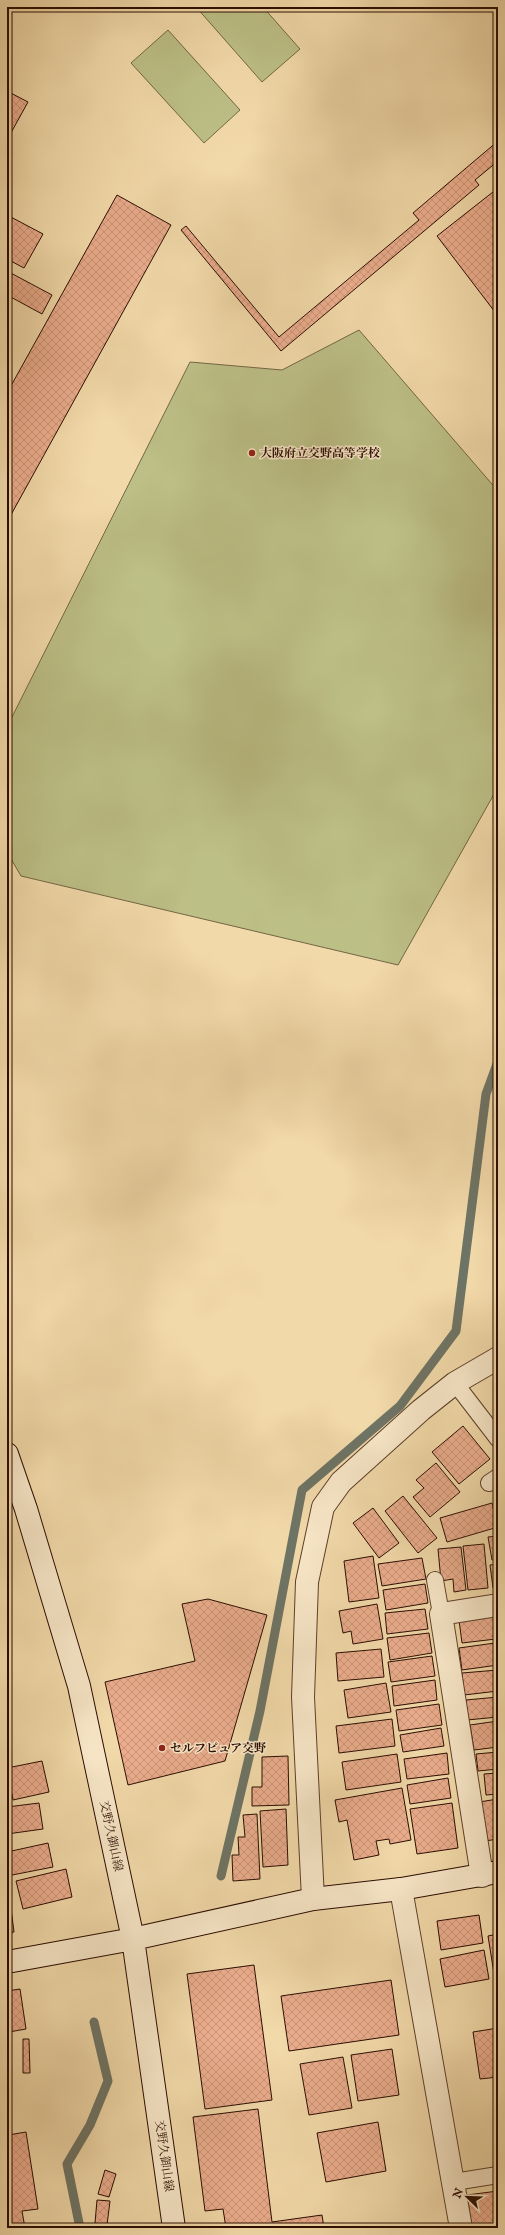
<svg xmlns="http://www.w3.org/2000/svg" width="505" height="2235" viewBox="0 0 505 2235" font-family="'IM FELL English','Noto Serif JP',serif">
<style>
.green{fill:#bcbf86;stroke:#736643}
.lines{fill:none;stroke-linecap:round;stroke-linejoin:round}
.stream{stroke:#6e7465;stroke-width:9}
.building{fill:url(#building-cross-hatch);stroke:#2a0c00}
.lane-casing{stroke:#5c3f2a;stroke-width:18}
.street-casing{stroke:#5c3f2a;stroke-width:24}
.secondary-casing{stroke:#2a0c00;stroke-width:24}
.lane{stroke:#f7e6c7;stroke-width:16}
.street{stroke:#f7e6c7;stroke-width:22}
.secondary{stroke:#f7e6c7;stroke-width:22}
.poi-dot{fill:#8f2418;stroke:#f7e6c7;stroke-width:1.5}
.labels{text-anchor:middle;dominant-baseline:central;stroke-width:3;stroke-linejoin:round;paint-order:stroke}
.poi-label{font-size:12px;font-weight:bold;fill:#2a0c00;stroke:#f7e6c7;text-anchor:start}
.street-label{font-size:12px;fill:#2a0c00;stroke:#f7e6c7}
</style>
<defs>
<pattern id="building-cross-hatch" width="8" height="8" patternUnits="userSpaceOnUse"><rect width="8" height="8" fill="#ebad8d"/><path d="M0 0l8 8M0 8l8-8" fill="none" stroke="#ca9478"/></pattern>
</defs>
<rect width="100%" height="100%" fill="#f2d9a9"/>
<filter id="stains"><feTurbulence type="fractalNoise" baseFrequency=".005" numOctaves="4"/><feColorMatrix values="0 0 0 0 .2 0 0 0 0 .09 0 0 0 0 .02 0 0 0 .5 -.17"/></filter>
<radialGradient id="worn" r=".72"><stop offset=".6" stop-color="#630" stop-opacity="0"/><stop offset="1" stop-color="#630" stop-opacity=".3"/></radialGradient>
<path class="green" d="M196,7h67l37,42 -38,33z
M168,30l72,80 -36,33 -73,-80z
M359,330l139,161v296l-100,178 -377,-89 -14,-24v-125l183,-365 92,8z"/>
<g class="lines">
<path class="stream" d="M221,1876l39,-165 42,-221 98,-84 56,-75 30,-237 12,-33
M80,2228l-13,-64 23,-39 18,-44 -14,-59"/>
</g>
<path class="building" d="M7,91l21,11 -21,38z
M498,141v20l-23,19 4,5 -198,166 -100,-121 5,-4 93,111 140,-117 -6,-7z
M498,188v128l-61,-80z
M117,195l54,30 -164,297v-129z
M7,215l36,19 -19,34 -17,-9z
M7,271l45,24 -10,19 -35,-19z
M463,1426l27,33 -31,25 -27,-32z
M436,1463l24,29 -30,25 -17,-20 11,-9 -8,-8z
M403,1496l34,42 -19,15 -33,-42z
M492,1503l6,24 -51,15 -7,-24z
M373,1508l26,35 -20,15 -26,-35z
M498,1536v23l-6,1 -4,-23z
M484,1544l4,44 -20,2 -5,-44z
M461,1547l5,43 -12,2 -1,-13 -12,2 -3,-32z
M373,1556l6,42 -30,4 -5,-41z
M422,1558l4,21 -44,7 -4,-22z
M498,1564v24h-5l-3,-23z
M425,1584l3,19 -42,7 -3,-20z
M208,1599l59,16 -42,146 -97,24 -23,-103 90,-21 -13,-57z
M377,1604l6,35 -30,5 -2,-13 -8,2 -4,-22z
M425,1609l3,20 -41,5 -2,-21z
M493,1616l3,23 -34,4 -3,-23z
M429,1633l3,20 -42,7 -3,-22z
M495,1643l3,22 -36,5 -3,-22z
M381,1649l3,28 -46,4 -2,-28z
M432,1656l3,20 -44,6 -3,-20z
M498,1670v21l-34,4 -2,-22z
M435,1680l2,20 -43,6 -2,-20z
M386,1683l5,29 -43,6 -4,-28z
M498,1697v20l-31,3 -1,-20z
M439,1704l3,21 -43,6 -3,-21z
M392,1719l3,27 -56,7 -3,-27z
M498,1721v26l-24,3 -4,-25z
M441,1728l3,18 -41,6 -3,-17z
M498,1752v17l-20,2 -2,-17z
M447,1753l2,21 -42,5 -3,-20z
M397,1754l4,28 -55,8 -4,-28z
M288,1756l1,49 -37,1v-19h10v-30z
M42,1761l7,31 -36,8 -6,-32z
M498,1773v21l-12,1 -2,-21z
M448,1778l3,20 -41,6 -3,-19z
M402,1788l9,52 -21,4 -1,-5 -13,2 3,14 -25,5 -7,-40 -8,2 -4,-22z
M498,1799v40l-13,2 -6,-39z
M39,1803l4,26 -36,5v-27z
M452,1803l6,45 -41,6 -7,-45z
M286,1809l2,56 -25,2 -3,-56z
M257,1814l3,65 -27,2 -1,-26h7l-1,-18h7l-2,-22z
M48,1843l5,24 -46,9v-24z
M66,1869l6,28 -49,12 -7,-28z
M7,1893h2l5,39 -7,1z
M479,1915l4,28 -42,7 -4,-29z
M498,1934v45l-3,1 -7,-44z
M484,1950l5,29 -44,8 -5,-28z
M254,1965l18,135 -67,9 -18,-135z
M391,1980l8,55 -110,16 -8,-55z
M20,1989l6,40 -17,3 -2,-41z
M498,2028v49l-18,2 -7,-47z
M23,2039h6l1,34h-7z
M392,2049l7,46 -41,6 -7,-46z
M343,2057l9,51 -43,7 -9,-51z
M258,2109l14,113 50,-7 2,13h-98l-3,-19 -18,2 -12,-94z
M378,2122l8,49 -60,11 -9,-49z
M7,2126l1,9 18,-3 12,77 -16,2 3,17h-18z
M105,2170l11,4 -7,23 -11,-3z
M498,2191v37h-26l-5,-33z
M97,2200l13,1 -3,24 -12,-2z"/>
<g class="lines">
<g class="lane-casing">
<path id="lane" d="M455,1383l43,56
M489,1483l9,-6
M435,1580l6,34
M454,2182l44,-7"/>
</g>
<g class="street-casing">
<path id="street" d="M482,1876l-41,-262 57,-9
M401,1889l60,339
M313,1899l-10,-202 4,-115 16,-75 18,-25 80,-72 34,-27 43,-25"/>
</g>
<g class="secondary-casing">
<path id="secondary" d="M7,1454l19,55 53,177 54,253 41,289
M7,1962l126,-23 180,-40 88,-10 97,-17"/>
</g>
<use href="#lane" class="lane"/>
<use href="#street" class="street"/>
<use href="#secondary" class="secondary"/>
</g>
<g class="poi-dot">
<circle cx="252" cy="453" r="4"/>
<circle cx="162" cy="1748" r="4"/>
</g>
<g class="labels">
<g class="poi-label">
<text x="260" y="453">大阪府立交野高等学校</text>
<text x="170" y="1748">セルフピュア交野</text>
</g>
<g class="street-label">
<text transform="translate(111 1836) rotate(78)">交野久御山線</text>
<text transform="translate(164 2156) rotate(82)">交野久御山線</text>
</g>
</g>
<rect width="505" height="2235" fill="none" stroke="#f2d9a9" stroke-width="24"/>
<rect x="8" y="8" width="489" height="2219" fill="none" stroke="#2a0c00" stroke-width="2"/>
<rect x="12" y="12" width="481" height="2211" fill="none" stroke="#2a0c00"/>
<g transform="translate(467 2197) rotate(293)" stroke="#f7e6c7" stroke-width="3" paint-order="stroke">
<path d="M0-3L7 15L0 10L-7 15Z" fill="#2a0c00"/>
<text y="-6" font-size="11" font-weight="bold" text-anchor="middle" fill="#2a0c00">N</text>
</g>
<rect width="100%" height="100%" filter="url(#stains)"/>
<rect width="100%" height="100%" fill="url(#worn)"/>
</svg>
